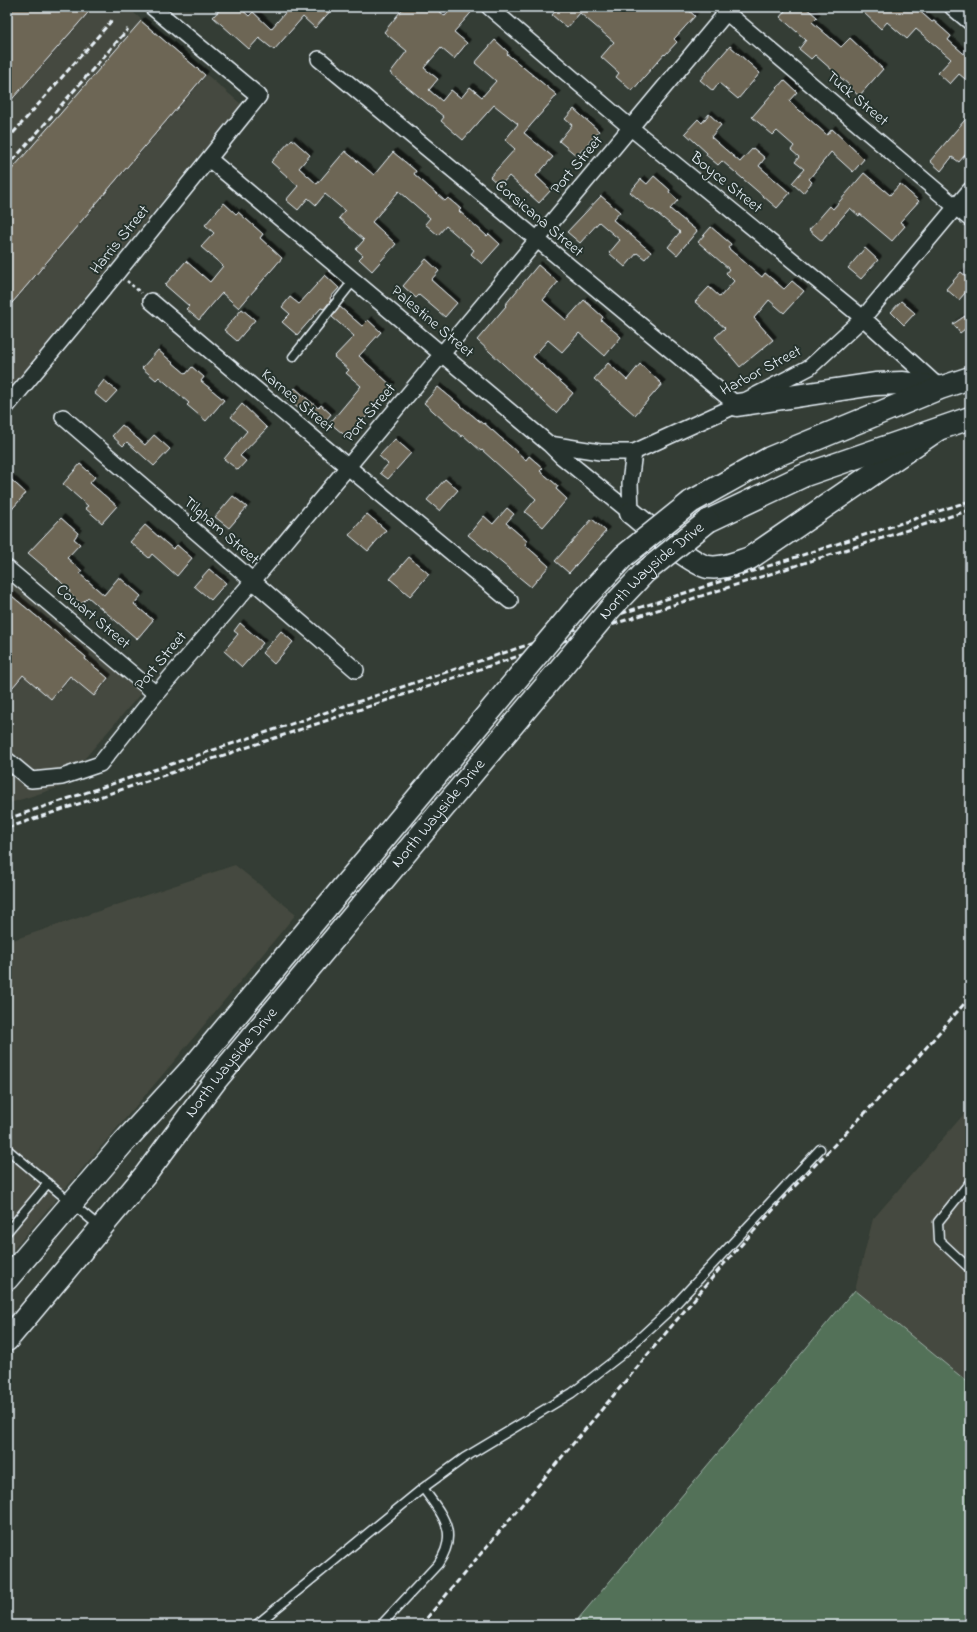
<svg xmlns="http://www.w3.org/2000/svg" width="977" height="1632" viewBox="0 0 977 1632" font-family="'Indie Flower',sans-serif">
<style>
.built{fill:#45493f}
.green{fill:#537159;stroke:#9eb1a8}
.building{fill:#6d6655;stroke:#e8f1f8;filter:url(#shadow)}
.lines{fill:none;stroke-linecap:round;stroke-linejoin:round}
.lane-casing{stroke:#e8f1f8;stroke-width:11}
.street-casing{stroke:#e8f1f8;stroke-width:18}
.primary-casing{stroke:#e8f1f8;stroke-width:25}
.path{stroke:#e8f1f8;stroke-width:2.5;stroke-dasharray:3 3;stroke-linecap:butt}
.lane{stroke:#26332d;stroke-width:8}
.street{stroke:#26332d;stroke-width:15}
.primary{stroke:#26332d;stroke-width:22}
.rail{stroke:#e8f1f8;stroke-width:3;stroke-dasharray:6 3;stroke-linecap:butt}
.primary-bridge-casing{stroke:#e8f1f8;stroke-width:25;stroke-linecap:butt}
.primary-bridge{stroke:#26332d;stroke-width:22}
.labels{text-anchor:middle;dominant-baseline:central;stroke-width:4;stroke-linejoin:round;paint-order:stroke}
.street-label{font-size:16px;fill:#e8f1f8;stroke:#26332d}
</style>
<defs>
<filter id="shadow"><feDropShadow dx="3.5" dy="-3.5" stdDeviation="0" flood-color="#0009"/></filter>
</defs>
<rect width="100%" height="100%" fill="#343d35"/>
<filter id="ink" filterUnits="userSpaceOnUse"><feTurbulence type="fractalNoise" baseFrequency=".025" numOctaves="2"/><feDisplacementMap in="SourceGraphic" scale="8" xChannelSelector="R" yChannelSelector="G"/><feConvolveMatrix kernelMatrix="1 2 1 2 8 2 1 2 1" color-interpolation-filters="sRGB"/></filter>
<g filter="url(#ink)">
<path class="built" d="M7,7h120l114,97 -234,289z
M7,578l135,114 -82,95 -53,17z
M235,865l61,49 -126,152 -163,191v-315z
M970,1107v277l-115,-94 18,-71z"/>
<path class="green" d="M855,1290l115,94v241h-397z"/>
<path class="building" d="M7,7h86l-86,98z
M222,7h17l10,9 4,-4 18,17 19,-22h44l-19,21 -12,-11 -29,33 -15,-12 -10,11 -36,-32z
M404,7h30l11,9 8,-9h23l-22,25 13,11 -13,16 -13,-11 -17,20 14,11 -9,11 13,11 9,-11 10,8 9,-11 12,10 14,-16 -21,-18 20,-23 13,12 -1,2 50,41 -33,38 29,24 -17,19 15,14 -12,13 -30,-27 -9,10 -10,-9 25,-28 -10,-9 13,-16 -24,-19 -31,35 -22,-19 3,-4 -54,-44 17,-22 -23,-19z
M559,7h126l10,9 -21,23 3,3 -12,13 -1,-1 -32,37 -16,-14 3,-4 -18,-16 13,-15 -34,-29 -13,15 -15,-13z
M788,7h17l12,10 -5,5 29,25 9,-9 33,31 -24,27 -11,-10 1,-1 -34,-30 -4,4 -12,-10 7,-9 -26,-23z
M867,7h48l17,15 2,-1 17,15 -3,4 22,19v24l-11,-9 -9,10 -12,-11 13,-14 -35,-30 -9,10 -20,-17 -6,7 -18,-17z
M141,21l64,54 -198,234v-134z
M730,46l30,27 -22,26 -19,-16 -6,8 -13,-11z
M784,80l13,12 -8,9 38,34 5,-6 32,30 -11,13 -22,-20 -22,27 3,3 -9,11 -11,-10 12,-14 -9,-7 4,-5 -8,-7 3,-4 -17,-15 -4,4 -21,-18z
M574,109l25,22 -22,25 -18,-15 13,-16 -7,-6z
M709,114l12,11 -10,12 29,25 13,-14 12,10 -6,8 31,27 -13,15 -55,-47 -4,4 -12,-10 1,-2 -22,-20 13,-14 4,4z
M970,114v35l-11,13 -7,-5 -11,14 -11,-10z
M292,139l18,16 -11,13 18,16 28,-33 29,24 19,-23 23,19 -2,3 31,27 3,-3 13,11 -2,2 28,25 2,-2 11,10 -18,20 -11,-10 3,-4 -28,-24 -8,9 -13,-11 5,-6 -31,-27 -27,31 24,22 -24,27 -13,-12 4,-4 -7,-6 8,-9 -25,-22 6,-7 -20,-17 -9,11 -8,-7 -10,12 -12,-10 12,-14 -27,-24z
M864,173l26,22 10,-11 19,17 -19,21 5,4 -13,15 -32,-27 -1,2 -9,-8 -28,33 -13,-11 21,-24 3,3z
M654,176l16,14 -1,2 9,8 -8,9 27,22 -20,24 -9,-8 12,-15 -27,-22 -1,1 -22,-19 11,-13 6,5z
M601,196l19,16 -7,8 38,32 -6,7 -8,-6 -12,14 -16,-14 11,-13 -21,-18 -19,21 -13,-11z
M224,203l12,11 2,-2 25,22 -3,4 22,20 -43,50 -17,-15 -23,27 -13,-11 3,-3 -24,-21 21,-24 24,21 13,-16 -22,-19 13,-14 -9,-8z
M711,227l20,17 -3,4 34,29 3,-4 19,16 8,-8 12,10 -20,22 -15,-13 -15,18 19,22 -33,27 -25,-30 10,-9 -30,-26 14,-15 11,10 14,-16 -8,-8 3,-4 -31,-27z
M865,248l13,12 -17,19 -13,-11z
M426,259l13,12 -8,9 26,23 -12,14 -26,-22 -3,3 -13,-12z
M538,265l20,17 -15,18 23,20 18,-20 19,17 -2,3 20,17 -16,19 -26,-23 -17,19 -14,-12 -15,17 40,36 -17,20 -79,-73 29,-34 -1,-1z
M961,272l9,8v7l-11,13 -13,-11z
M325,275l14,13 -9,10 1,2 -7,9 -3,-1 -24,27 -15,-13 8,-8 -8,-7 8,-10 9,7z
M901,301l14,12 -11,12 -13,-13z
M340,307l22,19 6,-6 13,12 -22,24 33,30 -22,24 1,1 -23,27 -18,-15 31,-37 -15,-13 3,-3 -15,-13 20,-21 -22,-19z
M242,309l13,11 -18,21 -13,-11z
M965,316l5,7v2l-10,8 -7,-9z
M158,350l28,24 6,-7 12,10 -3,4 23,19 -18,21 -19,-16 2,-2 -30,-26 -3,3 -14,-12z
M608,363l19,17 13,-16 22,20 -27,31 -41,-36z
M104,380l13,11 -11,12 -12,-10z
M438,387l45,37 1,-1 42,37 3,-4 14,12 -3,3 18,15 -2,3 11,10 -24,28 -18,-15 11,-13 -54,-49 -1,1 -18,-16 -1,2 -38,-34z
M295,388l23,20 3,-3 10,9 -9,11 -22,-19 -2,2 -12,-10z
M242,404l25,24 -27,28 6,5 -8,9 -14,-11 23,-28 -16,-14z
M122,425l23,20 9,-10 16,14 -16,17 -27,-24 -4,4 -11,-10z
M395,439l16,14 -23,26 -8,-6 8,-9 -9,-8z
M80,464l15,13 -5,6 27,23 -15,17 -17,-15 3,-2 -25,-22z
M7,476l19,17 -19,22z
M445,479l13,11 -18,21 -13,-11z
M233,496l14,11 -18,21 -14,-11z
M507,508l7,6 -8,9 21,18 -2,4 24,21 -18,21 -63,-52 16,-19 9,8z
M367,514l19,16 -18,21 -19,-16z
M61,518l17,15 -4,6 6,5 -13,14 15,13 -2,3 24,21 15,-18 22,19 -7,8 19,16 -16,19 -49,-42 -7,7 -12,-11 1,-2 -15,-15 -27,-23z
M592,519l14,12 -37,42 -14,-12z
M145,525l28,24 4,-4 15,13 -15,18 -25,-22 -3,4 -19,-16z
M409,557l20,17 -19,22 -20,-17z
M209,569l17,14 -15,17 -17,-14z
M7,592l79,65 -1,2 23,19 -14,18 -24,-20 -19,23 -28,-24 -16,19z
M240,623l23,20 -21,24 -18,-16 14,-17 -4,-3z
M281,631l12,11 -19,22 -12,-11z"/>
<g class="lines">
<g class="lane-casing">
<path id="lane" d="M293,357l61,-77
M7,1149l93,78
M970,1182l-32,40 1,18 31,29
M7,1232l41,-49
M423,1488l41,-30 108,-65 48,-37 52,-48 148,-159
M256,1625l167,-137c19,27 37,44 15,76l-57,61"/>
</g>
<g class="street-casing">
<path id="street" d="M489,7l142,121 232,190 77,70
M720,7l250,212
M952,7l18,15
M319,59l418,346
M209,159l340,285 12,12 70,57
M151,301l197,166 162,134
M7,406l110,-133 142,-177 -107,-89
M63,417l293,253
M549,444l51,8h34l103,-47 73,-38 53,-49 107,-128
M631,513l-1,-30 4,-31
M7,568l149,126
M7,760l24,20 31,-3 38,-13 56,-70 96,-112 479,-575"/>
</g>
<g class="primary-casing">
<g id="primary">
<path d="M737,405l138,-21 27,-1 35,4"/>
<path d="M691,502l79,-44 170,-70 30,-10"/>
<path d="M631,513c15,12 62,52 77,54 15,2 27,-4 42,-9l187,-128"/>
<path d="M708,521l97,-46 165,-57"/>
<path d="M7,1279l117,-137 69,-75 277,-332"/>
<path id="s1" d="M7,1340l139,-166 70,-94 280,-335"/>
</g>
</g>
<path class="path" d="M127,281l14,12"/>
<use href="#lane" class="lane"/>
<use href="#street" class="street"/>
<use href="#primary" class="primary"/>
<path class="rail" d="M7,140l106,-121
M7,167l121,-138
M7,819l625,-209 338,-109
M7,828l616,-207 347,-111
M421,1625l301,-359 71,-78 118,-123 59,-68"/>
<g class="primary-bridge-casing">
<g id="primary-bridge">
<path d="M470,735l113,-135 41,-44 67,-54"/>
<path id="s2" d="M496,745l114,-136 35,-37 63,-51"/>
</g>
</g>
<use href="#primary-bridge" class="primary-bridge"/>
</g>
</g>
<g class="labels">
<g class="street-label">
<text transform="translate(857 99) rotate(40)">Tuck Street</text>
<text transform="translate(577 165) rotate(-50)">Port Street</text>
<text transform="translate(726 183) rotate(39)">Boyce Street</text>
<text transform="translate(539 219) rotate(40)">Corsicana Street</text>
<text transform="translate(120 240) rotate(-51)">Harris Street</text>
<text transform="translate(432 322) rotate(40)">Palestine Street</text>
<text transform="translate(761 371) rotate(-28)">Harbor Street</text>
<text transform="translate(297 401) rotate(40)">Karnes Street</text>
<text transform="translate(370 413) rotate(-50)">Port Street</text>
<text transform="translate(221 531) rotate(41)">Tilgham Street</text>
<text stroke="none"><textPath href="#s2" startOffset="234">North Wayside Drive</textPath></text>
<text transform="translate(93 617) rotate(40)">Cowart Street</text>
<text transform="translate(161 661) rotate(-50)">Port Street</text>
<text stroke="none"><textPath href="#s1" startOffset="681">North Wayside Drive</textPath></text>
<text stroke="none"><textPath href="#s1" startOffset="357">North Wayside Drive</textPath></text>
</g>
</g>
<rect width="977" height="1632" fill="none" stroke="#26332d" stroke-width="24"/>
<rect x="12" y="12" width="953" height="1608" fill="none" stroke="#e8f1f8" stroke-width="1.5" filter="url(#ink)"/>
</svg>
